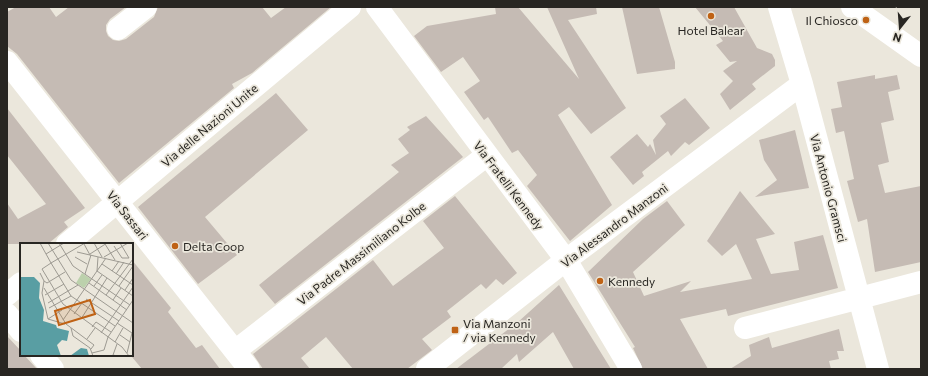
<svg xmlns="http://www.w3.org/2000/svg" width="928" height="376" viewBox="0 0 928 376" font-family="Commissioner,sans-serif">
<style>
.building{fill:#c5bbb4}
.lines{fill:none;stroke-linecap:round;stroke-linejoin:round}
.minor{stroke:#fff;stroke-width:22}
.poi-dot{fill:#bf6215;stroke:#ebe7dc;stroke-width:1.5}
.labels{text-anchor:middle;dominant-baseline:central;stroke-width:3.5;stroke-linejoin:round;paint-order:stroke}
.poi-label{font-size:12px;fill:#282622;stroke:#ebe7dc;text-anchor:start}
.street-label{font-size:12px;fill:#282622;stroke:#ebe7dc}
.inset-road{fill:none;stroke:#9d9a92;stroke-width:1}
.view{fill:#bf6215;fill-opacity:0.15;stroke:#bf6215;stroke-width:2}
.inset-edge{fill:none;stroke:#282622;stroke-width:2}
</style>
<rect width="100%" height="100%" fill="#ebe7dc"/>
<path class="building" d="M16,7h33l7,10 13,-10h57l-16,12 -4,6v6l2,5 5,4 6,1 7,-2 28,-22 4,-10h104l9,11 15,-11h45l-79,66 -20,11 2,4 -115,95 -102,-129 -10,-8v-34z
M495,7h23l61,72 -32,-72h49l1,7 -29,6 58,88 -35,26 -22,-27 -11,8 54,90 -42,36 -43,-55 10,-11 -19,-25 -6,3 -24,-36 -4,3 -20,-28 16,-11 -17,-24 -22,15 -27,-36 13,-10 69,-12z
M622,7h37l16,55v7l-38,5z
M695,7h39l23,41 15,6 3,6v6l-23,18 4,5 -26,21 -10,-16 13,-13 -10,-10 14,-10 -7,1 -14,-17 7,-4z
M875,75v4l22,-4 3,14 -12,3 6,28 -13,3 8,39 -11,3 7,28 36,-7v76l-46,10 -8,-53 -9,3 -11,-41 7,-2 -10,-48 -8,2 -5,-24 11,-2 -5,-25z
M276,93l32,37 -103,87 32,38 -39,29 -60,-77z
M685,98l25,30 -21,17 -4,-3 -14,14 -3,-5 -26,21 2,4 -11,9 -23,-28 27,-23 11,13 2,-3 6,11 -3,-15 13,-16 -6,-8z
M7,108l78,100 -21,14 4,5 -20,17h-41v-41l11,16 28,-15 -39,-49z
M426,116l37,41 -188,147 -16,-19 140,-113 -8,-7 18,-12 -11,-14 12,-9 -3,-3z
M795,130l14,58 -54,9 22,-17 -13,-20 -5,-20z
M740,191l35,43 -19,5 15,35 28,-4 -5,-28 29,-7 15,53 -110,28 -2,-7 -46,10 28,50h-65l-10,-21 2,-1 -47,-75 55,-53 24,-18 18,24 -52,47 11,24 47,-15 -11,11 72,-13 -16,-35 -14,12 -15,-15z
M455,196l62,77 -14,12 -7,-6 -10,10 -5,-5 -34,27 4,6 -29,22 10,11 -25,19h-54l-27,-32 -25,21 9,11h-47l-10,-15 120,-94 20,26 51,-38 -21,-27z
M132,260l39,48 -3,4 28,36 6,-3 18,24h-78l-10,-12z
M559,285l52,84h-37l-21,-37 -34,30 -2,-8 -16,15h-45l62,-47z
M839,329l5,22h-7l2,8 -10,2 2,8h-101l21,-13 -2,-11 20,-8 3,11z
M7,336l14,15v4h3l13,14h-30z"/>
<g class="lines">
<path class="minor" d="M377,7l189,253 65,109
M779,7l23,77 76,285
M852,7l69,49
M118,29l28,-22
M7,62l242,307
M67,244l283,-237
M7,295l14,-12
M7,314l14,17
M745,328l176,-46
M235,351l252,-196
M41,355l12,14
M427,369l139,-109 236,-176"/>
</g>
<g class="poi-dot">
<circle cx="711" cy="16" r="4"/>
<circle cx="866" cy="20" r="4"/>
<circle cx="175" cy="246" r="4"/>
<circle cx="600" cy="281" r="4"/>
<rect x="451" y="326" width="8" height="8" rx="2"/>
</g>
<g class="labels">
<g class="poi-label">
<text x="858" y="20" text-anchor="end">Il Chiosco</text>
<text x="711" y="30" text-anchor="middle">Hotel Balear</text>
<text x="183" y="246">Delta Coop</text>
<text x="608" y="281">Kennedy</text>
<text x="463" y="323">Via Manzoni<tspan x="463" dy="14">/ via Kennedy</tspan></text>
</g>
<g class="street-label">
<text transform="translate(209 125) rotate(-40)">Via delle Nazioni Unite</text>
<text transform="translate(509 185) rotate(53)">Via Fratelli Kennedy</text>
<text transform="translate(829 188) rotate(75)">Via Antonio Gramsci</text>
<text transform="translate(128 215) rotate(52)">Via Sassari</text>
<text transform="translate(614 225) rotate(-37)">Via Alessandro Manzoni</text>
<text transform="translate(361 253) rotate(-38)">Via Padre Massimiliano Kolbe</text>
</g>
</g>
<g transform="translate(20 243)">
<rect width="113" height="113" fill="#ebe7dc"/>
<path d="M62,30l9,6 -7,9 -8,-5z" fill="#bcd1ac"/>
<path d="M0,34h14l6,6 -1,15 5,12 -1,11 13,4 1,3 12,3 -2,10 -5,-1 -5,5 4,11h-41zM61,105l6,1 2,7h-19z" fill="#599ea3"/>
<path class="inset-road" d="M20,0l11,20 34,-20M28,0l23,37 62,43M39,0l14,23 57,39M74,0l8,14M100,0l9,15M64,1l6,11M85,1l10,16M94,3l8,12h7M57,9l56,13M26,11l18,-11M70,11l17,-11M55,14l12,7M78,14l-1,14 36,25M84,14l24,-14M82,21l31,21M22,26l21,35 59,43 7,9M22,26l9,-6 20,33 44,30M92,28l7,-10M20,30l4,8 -2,12 6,26M65,31l6,-19M96,31l8,-12M24,38l3,2 18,-11M69,40l38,27M74,43l8,-11M99,43l14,-20M24,45l22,36 28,21 -3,4M105,47l8,-12M25,52l19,-11M86,52l27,-36M66,56l33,22M93,57l8,-12M28,60l30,-18M29,65l22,-12M54,71l8,-11M28,76l17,5M28,76l14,-9M61,76l26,-41M43,77l43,-62M97,80l15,10M72,84l4,-5 15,10M51,85l2,8 17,12 3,8M81,90l32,-46M100,92l10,7M67,96l8,-11M95,99l8,-14M72,110l12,-3 4,-13 25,-37M107,110l5,-20M97,113l-4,-1 4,-11"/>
<path class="view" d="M70,57l5,14 -36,11 -4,-14z"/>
<rect width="113" height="113" class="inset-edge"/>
</g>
<rect width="928" height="376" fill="none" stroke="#282622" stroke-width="16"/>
<g transform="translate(900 28) rotate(197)" stroke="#ebe7dc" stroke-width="3" paint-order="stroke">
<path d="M0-3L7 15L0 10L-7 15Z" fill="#282622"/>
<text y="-6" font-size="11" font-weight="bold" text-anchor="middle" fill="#282622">N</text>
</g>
</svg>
